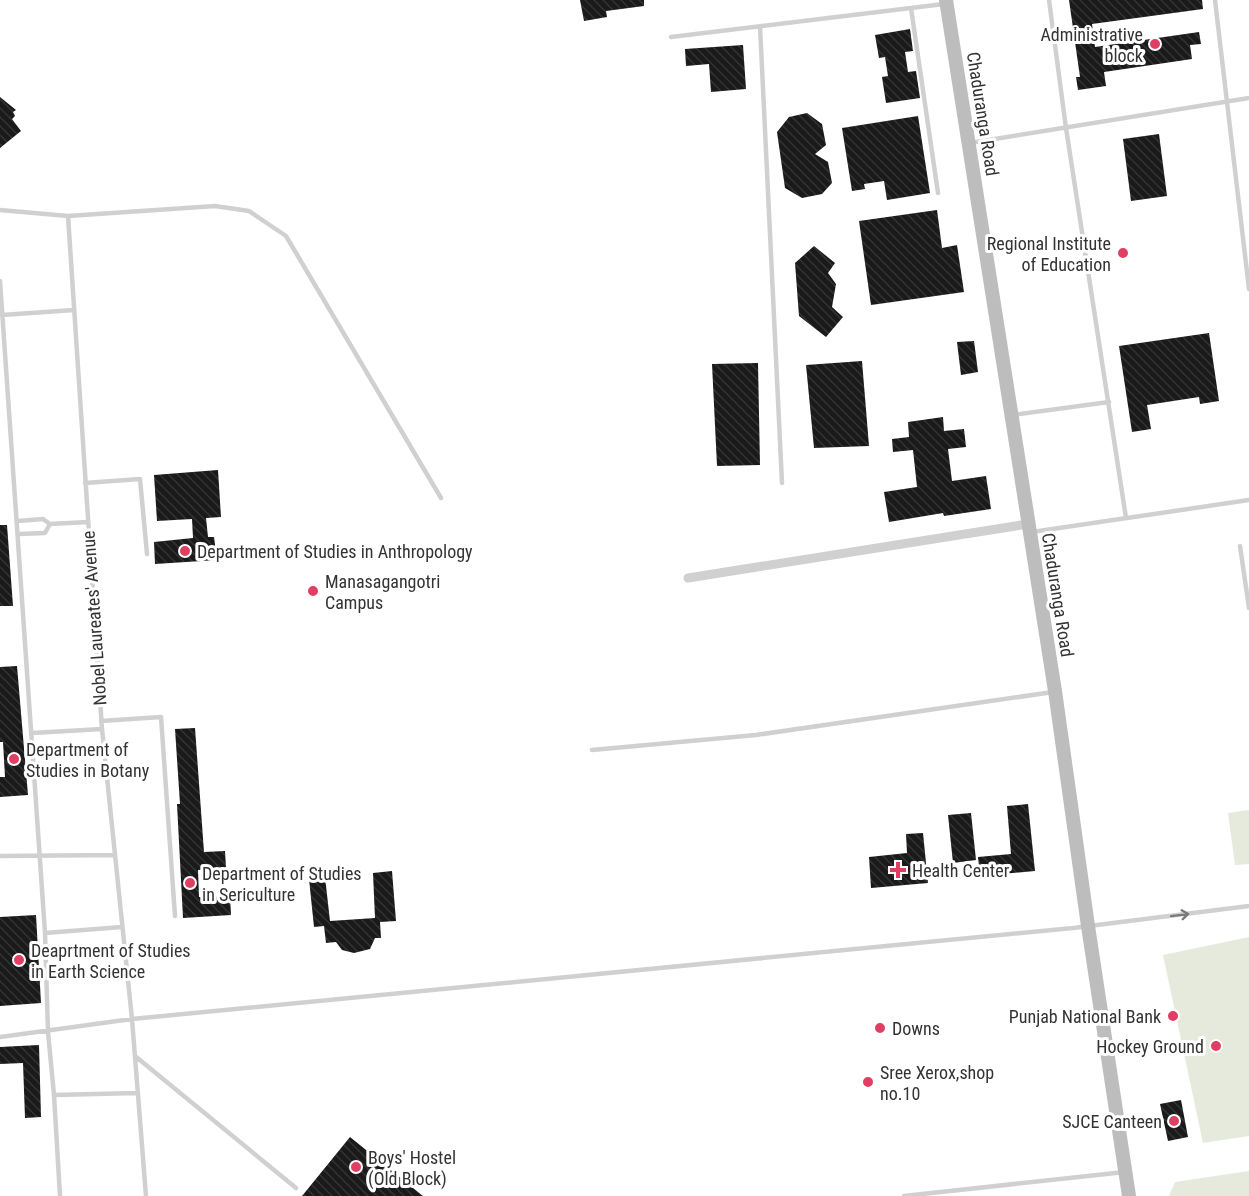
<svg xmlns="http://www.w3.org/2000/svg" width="1249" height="1196" viewBox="0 0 1249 1196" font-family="'Roboto Condensed',sans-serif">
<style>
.grass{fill:#e5eadc}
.building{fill:url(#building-back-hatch)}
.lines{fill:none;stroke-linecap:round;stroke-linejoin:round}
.lane{stroke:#d0d0d0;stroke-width:4.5}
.street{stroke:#d0d0d0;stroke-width:9}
.secondary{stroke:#bdbdbd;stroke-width:14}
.oneway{stroke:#7a7a7a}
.poi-dot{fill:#e13e63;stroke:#fff;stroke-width:2}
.labels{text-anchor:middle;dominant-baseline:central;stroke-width:6;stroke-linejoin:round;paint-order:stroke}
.poi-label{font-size:18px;fill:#333;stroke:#fff;text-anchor:start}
.street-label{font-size:18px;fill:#333;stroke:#fff}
</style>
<defs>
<pattern id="building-back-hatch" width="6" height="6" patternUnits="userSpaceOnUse" patternTransform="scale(1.5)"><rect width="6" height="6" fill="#1a1a1a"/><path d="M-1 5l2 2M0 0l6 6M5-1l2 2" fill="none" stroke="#333"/></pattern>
</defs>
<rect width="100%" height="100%" fill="#fff"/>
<path class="grass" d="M1249,810v54l-14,1 -7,-52z
M1249,937v199l-46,7 -40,-188z
M1249,1171v25h-80l6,-14z"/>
<path class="building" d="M580,0h64v6l-38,5 1,6 -23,4z
M1069,0h133l1,9 -111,15 3,23 104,-15 2,12 -11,1 2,14 -88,13 2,14 -28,4 -2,-13h4z
M910,29l3,22 -8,1 3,20 8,-1 4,27 -34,5 -4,-26 6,-1 -3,-19 -6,1 -4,-23z
M743,45l3,44 -35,3 -2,-28 -23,2 -1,-17z
M0,97l16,13 -3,2 2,4 -3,3 9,12 -21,17z
M807,113l15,11 4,21 -11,9 13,8 4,21 -10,11 -20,4 -17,-10 -8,-56 12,-15z
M918,116l12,77 -43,7 -3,-19 -20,3 1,5 -13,2 -10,-63z
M1159,134l8,62 -36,5 -8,-62z
M937,210l5,38 15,-3 7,47 -93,13 -12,-84z
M814,246l21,17 -7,10 8,11 -4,23 11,10 -17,20 -27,-21 -4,-53z
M1209,333l10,68 -19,3 -1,-7 -52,8 4,24 -19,3 -13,-86z
M974,341l4,31 -17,3 -4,-33z
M862,361l7,85 -55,2 -8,-83z
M758,363l2,102 -43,1 -5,-102z
M943,417l1,14 20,-2 2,18 -18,2 4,32 34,-5 5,33 -47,7 -1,-3 -54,9 -5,-30 33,-5 -4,-37 -20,2 -1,-13 17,-2 -1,-15z
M218,470l3,47 -15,1 2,19h6l3,23 -62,4 -1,-22 39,-4 -1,-19 -35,2 -3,-46z
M0,525h7l6,81h-13z
M17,666l11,129 -28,2v-20h5l-2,-35h-3v-75z
M195,728l9,124 21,-1 1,17 -28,2 1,27 31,-1 1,19 -48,3 -6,-114h3l-5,-75z
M1028,804l7,67 -55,5 -2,-19 33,-3 -4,-48z
M971,813l5,47 -23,3 -5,-48z
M923,833l5,50 -57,5 -2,-31 38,-4 -1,-19z
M392,871l4,50 -16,1 1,16h-6l-5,11 -16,4 -12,-3 -6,-8 -10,1 -2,-17 -10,1 -5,-48 16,-2 5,44 45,-3 -2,-45z
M36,915l5,88 -41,3v-89z
M39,1045l2,72 -16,1 -2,-55 -23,1v-17z
M1181,1100l7,37 -20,4 -8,-37z
M350,1137l73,59h-121z"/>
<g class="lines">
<path class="lane" d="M1049,0l17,128 60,390
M1215,0l34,289
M911,8l27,185
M760,26l22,457
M671,37l273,-33
M970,143l279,-45
M0,210l68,6 147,-10 34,5 37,25 155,262
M68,216l34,513 30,290 14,177
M0,281l45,652 3,99 6,63 6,101
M2,315l72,-5
M1013,415l96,-13
M85,483l55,-4 7,75
M18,521l25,-2 7,5
M1032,532l217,-32
M19,534l26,-1 5,-9 38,-2
M1240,546l9,62
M101,721l60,-4 14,199
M32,733l70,-4
M592,750l164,-15 297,-43
M0,856l115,-1
M45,933l77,-6
M0,1037l132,-18 941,-91 176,-22
M135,1056l161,132
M54,1095l84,-2
M904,1196l221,-24"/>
<path class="street" d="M688,578l340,-54"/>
<path class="secondary" d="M946,0l109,691 33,235 41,270"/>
</g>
<defs><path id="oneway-shaft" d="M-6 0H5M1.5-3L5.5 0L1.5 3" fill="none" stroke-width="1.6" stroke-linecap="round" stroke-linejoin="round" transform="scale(1.5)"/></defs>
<use class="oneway" href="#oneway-shaft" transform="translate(1180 915) rotate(-7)"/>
<g class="poi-dot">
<circle cx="1155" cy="44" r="6"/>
<circle cx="1123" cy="253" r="6"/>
<circle cx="185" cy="551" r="6"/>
<circle cx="313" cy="591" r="6"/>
<circle cx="14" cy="759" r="6"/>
<path d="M895 861h6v6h6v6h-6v6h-6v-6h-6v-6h6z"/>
<circle cx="190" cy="883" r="6"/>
<circle cx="19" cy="960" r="6"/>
<circle cx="1173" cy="1016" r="6"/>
<circle cx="880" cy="1028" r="6"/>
<circle cx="1216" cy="1046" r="6"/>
<circle cx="868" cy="1082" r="6"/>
<circle cx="1174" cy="1121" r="6"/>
<circle cx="356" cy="1167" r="6"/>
</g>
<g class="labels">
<g class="poi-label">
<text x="1143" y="34" text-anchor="end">Administrative<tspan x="1143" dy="21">block</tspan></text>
<text x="1111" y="243" text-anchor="end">Regional Institute<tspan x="1111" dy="21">of Education</tspan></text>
<text x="197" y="551">Department of Studies in Anthropology</text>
<text x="325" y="581">Manasagangotri<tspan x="325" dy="21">Campus</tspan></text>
<text x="26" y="749">Department of<tspan x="26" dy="21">Studies in Botany</tspan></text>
<text x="912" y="870">Health Center</text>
<text x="202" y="873">Department of Studies<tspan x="202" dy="21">in Sericulture</tspan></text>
<text x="31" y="950">Deaprtment of Studies<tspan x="31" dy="21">in Earth Science</tspan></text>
<text x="1161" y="1016" text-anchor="end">Punjab National Bank</text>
<text x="892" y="1028">Downs</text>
<text x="1204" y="1046" text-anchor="end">Hockey Ground</text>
<text x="880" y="1072">Sree Xerox,shop<tspan x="880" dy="21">no.10</tspan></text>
<text x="1162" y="1121" text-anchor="end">SJCE Canteen</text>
<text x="368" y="1157">Boys' Hostel<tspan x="368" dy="21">(Old Block)</tspan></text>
</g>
<g class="street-label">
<text transform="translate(983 114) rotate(81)">Chaduranga Road</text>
<text transform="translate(1058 595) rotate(81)">Chaduranga Road</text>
<text transform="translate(94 618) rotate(-94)">Nobel Laureates' Avenue</text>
</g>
</g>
</svg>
